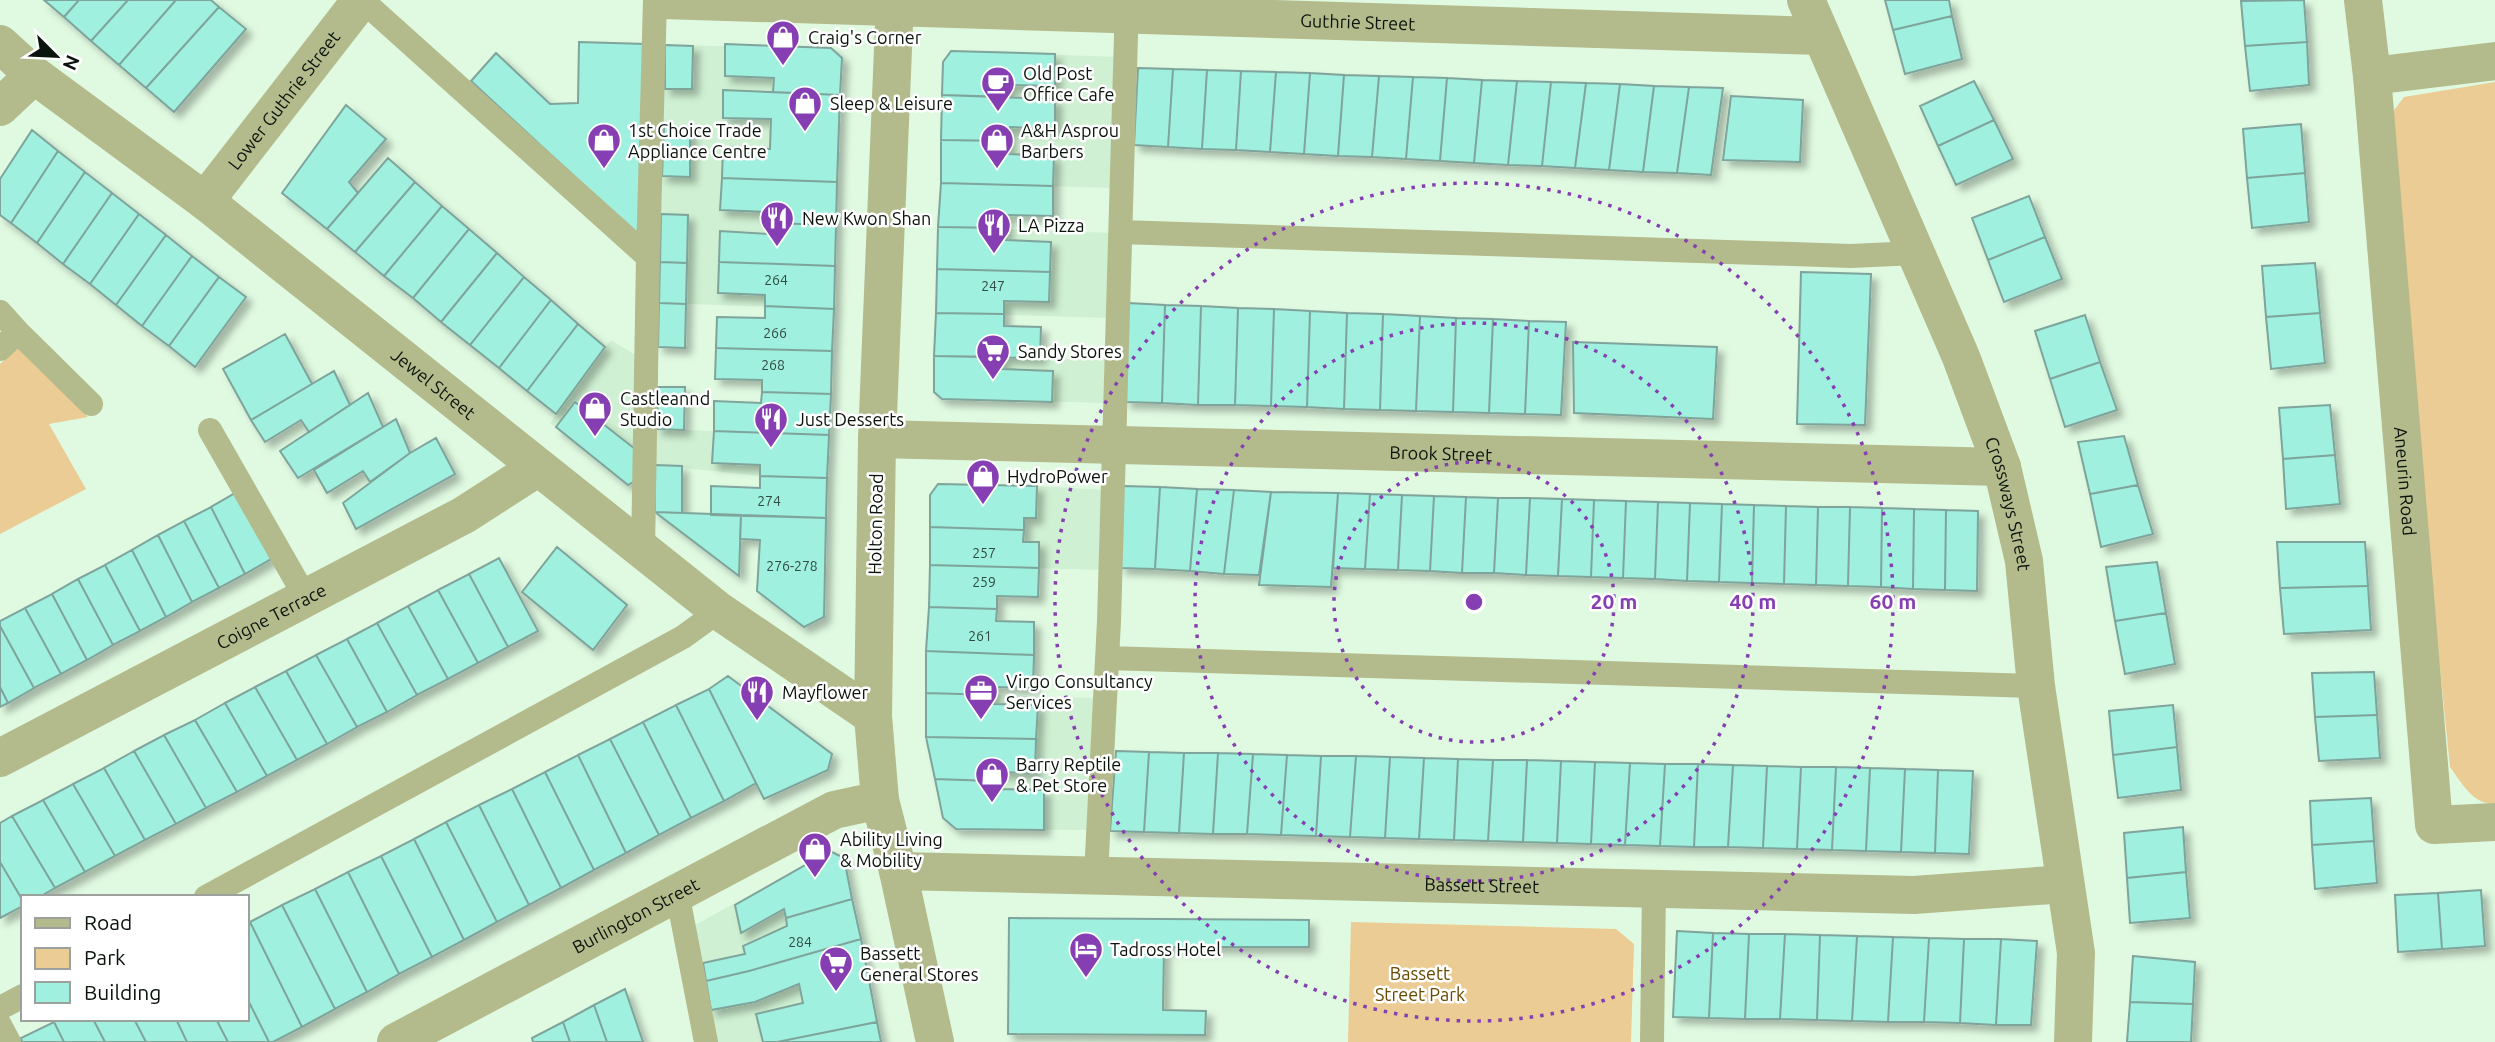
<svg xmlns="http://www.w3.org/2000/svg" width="2495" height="1042" viewBox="0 0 2495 1042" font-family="Ubuntu,sans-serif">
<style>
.built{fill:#cff0d2}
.green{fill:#ebcc94}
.building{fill:#a0f0df;stroke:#7ea49b;stroke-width:2;filter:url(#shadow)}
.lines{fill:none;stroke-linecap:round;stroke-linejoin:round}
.service{stroke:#b3ba8b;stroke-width:24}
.minor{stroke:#b3ba8b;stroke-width:38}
.tertiary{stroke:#b3ba8b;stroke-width:38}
.ring{fill:none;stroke:#863fb2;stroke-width:3.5;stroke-dasharray:3.5 7}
.labels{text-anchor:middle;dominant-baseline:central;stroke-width:5;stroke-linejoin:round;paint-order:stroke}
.number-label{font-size:14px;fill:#304b41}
.street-label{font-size:18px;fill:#0b140c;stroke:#fff}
.poi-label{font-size:18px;fill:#0b140c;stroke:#fff;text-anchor:start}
.park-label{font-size:18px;fill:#684a00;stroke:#fff}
.centre{fill:#863fb2;stroke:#fff;stroke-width:3.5}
.ring-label{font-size:21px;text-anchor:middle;font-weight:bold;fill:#863fb2;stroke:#fff;stroke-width:5;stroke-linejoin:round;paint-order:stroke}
</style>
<defs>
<filter id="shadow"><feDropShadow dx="6" dy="6" stdDeviation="3.5" flood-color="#0004"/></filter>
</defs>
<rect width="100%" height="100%" fill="#e0fae1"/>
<path class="built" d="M665,45l166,3 11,10 -8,251 -175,-6z
M951,51l168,6 -4,131 -174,-5 2,-121z
M938,227l176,6 -4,85 -174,-5z
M611,340l26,16 -2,125 -7,4 -78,-62z
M934,356l175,4 -2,43 -165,-4 -8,-7z
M657,429l172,6 -2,43 -67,-2 -105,-11z
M1037,486l68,4 -3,80 -172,-5v-70z
M926,693l168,5 -4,132 -134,-1 -13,-11 -17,-81z
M830,851l14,7 38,184h-164l-23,-117z"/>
<path class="green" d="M2495,82v722c-22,1 -34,-22 -45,-37l-65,-645 19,-25z
M19,347l69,70 -39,7 37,65 -86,45v-170z
M1351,922l265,7 18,15 -3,98h-283z"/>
<path class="building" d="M44,0h35l-15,17z
M79,0h49l-37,41 -27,-24z
M128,0h48l-57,65 -28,-24z
M176,0h35l8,7 -73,81 -27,-23z
M1885,0h64l3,16 -59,14z
M2304,0l3,42 -62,4 -4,-45z
M219,7l27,22 -72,83 -28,-24z
M1952,16l10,43 -57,15 -12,-44z
M579,42l67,2 -7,192 -168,-155 25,-28 54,51 28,-1z
M2307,42l2,43 -59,6 -5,-45z
M725,44l106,4 11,10 -2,37 -67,-3 1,-14 -49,-2z
M665,45l28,1 -1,43h-27z
M951,51l104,3v32l-45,-1v12l-68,-2 1,-33z
M1138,68l35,1 -5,78 -34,-2z
M1173,69l34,1 -5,79 -34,-2z
M1207,70l34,1 -5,79 -34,-1z
M1241,71l35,1 -6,80 -34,-2z
M1276,72l34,1 -6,81 -34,-2z
M1310,73l34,2 -6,81 -34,-2z
M1344,75l35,1 -7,81 -34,-1z
M1379,76l34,1 -7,82 -34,-2z
M1413,77l34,1 -7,83 -34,-2z
M1447,78l35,2 -8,83 -34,-2z
M1482,80l35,1 -9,84 -34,-2z
M1517,81l34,1 -9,84 -34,-1z
M1974,81l20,39 -56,26 -18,-40z
M1551,82l35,1 -11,85 -33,-2z
M1586,83l34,1 -11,86 -34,-2z
M1620,84l34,2 -11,86 -34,-2z
M1654,86l35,1 -12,86 -34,-1z
M1689,87l34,1 -12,87 -34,-2z
M723,90l117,5 -3,87 -115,-4 1,-31 47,2 1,-30 -48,-1z
M942,95l113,4v30l-45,-2 -1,14 -68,-1z
M1731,96l72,4 -3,62 -77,-2z
M346,105l40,34 -37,43 9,11 -31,36 -45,-36z
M1994,120l19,39 -57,26 -18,-39z
M2301,124l4,49 -58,5 -4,-49z
M664,127l26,1v49l-28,-1z
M32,130l26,21 -47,72 -11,-8v-36z
M941,140l68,1v13l45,2 -1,30 -112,-3z
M58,151l27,21 -48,71 -26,-20z
M388,158l27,24 -60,70 -28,-23z
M85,172l27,21 -49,71 -26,-21z
M2305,173l4,49 -57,6 -5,-50z
M722,178l115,4 -1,43 -69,-2v-11l-47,-2z
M415,182l27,24 -58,70 -29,-24z
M941,183l112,3v30l-46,-1 -1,13 -68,-1z
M112,193l27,21 -49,70 -27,-20z
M2029,196l16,41 -57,23 -16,-42z
M442,206l27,23 -56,69 -29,-22z
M139,214l27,21 -50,70 -26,-21z
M661,214l27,1 -1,48 -27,-1z
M767,223l69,2 -1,41 -116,-4 1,-31 48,3z
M938,227l68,1v12l45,2 -1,30 -113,-3z
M469,229l28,24 -56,69 -28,-24z
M166,235l26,21 -50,70 -26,-21z
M2045,237l17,42 -58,23 -16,-42z
M497,253l27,24 -54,68 -29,-23z
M192,256l27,21 -50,69 -27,-20z
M660,262l27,1 -1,41 -27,-1z
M719,262l116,4 -1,43 -69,-3v-11l-47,-2z
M2315,263l5,50 -54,4 -4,-51z
M937,269l113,3 -1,30 -45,-1v13l-68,-1z
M1801,272l70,2 -6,151 -68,-1z
M219,277l27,20 -51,70 -26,-21z
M524,277l27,23 -52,68 -29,-23z
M551,300l27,24 -51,67 -28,-23z
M659,303l27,1 -1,44 -27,-1z
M1128,303l37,2 -3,98 -37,-1z
M1165,305l36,1 -3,99 -36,-2z
M765,306l69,3 -2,42 -116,-3 1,-31 48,1z
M1201,306l37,2 -3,97h-37z
M1238,308l36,1 -3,97 -36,-1z
M1274,309l36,2 -3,96 -36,-1z
M1310,311l37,2 -3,96 -37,-2z
M936,313l68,1v12l37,1 -1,31 -106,-2z
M1347,313l36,1 -3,96 -36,-1z
M2320,313l5,50 -54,6 -5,-52z
M1383,314l37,2 -4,95 -36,-1z
M2085,315l15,47 -50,17 -15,-48z
M1420,316l36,2 -3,94 -37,-1z
M1456,318l37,1 -4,94 -36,-1z
M1493,319l36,2 -4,93 -36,-1z
M1529,321l37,1 -5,93 -36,-1z
M578,324l27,23 -49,67 -29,-23z
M285,334l27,50 -61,36 -28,-51z
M1573,342l144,5 -4,72 -139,-6z
M716,348l116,3 -1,43 -69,-2v-12l-47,-1z
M934,356l69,1 -1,12 51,2 -1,31 -110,-3 -8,-7z
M2100,362l17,48 -52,17 -15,-48z
M334,371l16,34 -41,27 -8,-12 -36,22 -14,-22z
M658,387h27l-1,43 -27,-1z
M762,392l69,2 -2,41 -115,-4v-30l47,2z
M368,393l15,34 -85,51 -18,-27z
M575,402l60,47v32l-7,4 -72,-58z
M2330,405l5,50 -52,4 -4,-51z
M396,419l14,34 -40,29 -7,-11 -36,22 -13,-23z
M714,431l115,4 -2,43 -67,-2v-11l-48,-2z
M2124,436l14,49 -48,9 -12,-52z
M436,438l19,36 -99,55 -13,-26 67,-50z
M2335,455l5,49 -54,5 -3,-50z
M655,465l27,1v47l-27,-1z
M760,476l67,2 -1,40 -115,-3v-29l49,2z
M938,484l99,2 -1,32h-12v12l-94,-3v-32z
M2138,485l15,49 -52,13 -11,-53z
M1123,486l37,1 -5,82 -35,-1z
M1160,487l37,2 -7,82 -35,-2z
M1197,489l37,1 -10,84 -34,-3z
M1234,490l37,2 -12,83 -35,-1z
M237,492l34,67 -26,15 -34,-67z
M1271,492l67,1 -7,94 -72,-2z
M1338,493l32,1 -5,75 -32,-1z
M1370,494l32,1 -4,75 -33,-1z
M1402,495l32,1 -4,75 -32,-1z
M1434,496l32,1 -4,76 -32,-2z
M1466,497l32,1 -4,75h-32z
M1498,498h32l-4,77 -32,-2z
M1530,498l32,1 -4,77 -32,-1z
M1562,499l32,1 -3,77 -33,-1z
M1594,500l32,1 -3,77 -32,-1z
M1626,501l32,1 -3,77 -32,-1z
M1658,502l32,1 -3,78 -32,-2z
M1690,503l32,1 -3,78 -32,-1z
M1722,504l32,1 -2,78 -33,-1z
M1754,505l32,1 -2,78 -32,-1z
M1786,506l32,1 -2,78 -32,-1z
M211,507l34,67 -26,14 -35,-67z
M1818,507h32l-2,79 -32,-1z
M1850,507l32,1 -1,79 -33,-1z
M1882,508l32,1 -1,80 -32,-2z
M1914,509l32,1 -1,80 -32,-1z
M1946,510l32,1 -1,80 -32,-1z
M655,512l86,3 -2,61z
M741,515l85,3 -2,99 -20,10 -47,-36 3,-51 -20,-1z
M184,521l35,67 -27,14 -34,-67z
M930,527l94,3 -1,12h16v26l-109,-3z
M158,535l34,67 -26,15 -34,-67z
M2277,542h88l3,44 -88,2z
M557,547l70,58 -34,45 -71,-58z
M132,550l34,67 -26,14 -35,-66z
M499,558l39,73 -30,16 -39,-73z
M2157,562l9,51 -51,8 -9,-54z
M105,565l35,66 -27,14 -35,-66z
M930,565l109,3 -1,29 -41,-1v13l-68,-2z
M469,574l39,73 -30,16 -40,-73z
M78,579l35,66 -26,15 -35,-66z
M2368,586l3,44 -87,4 -4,-46z
M438,590l40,73 -30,16 -40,-73z
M52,594l35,66 -26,14 -36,-66z
M408,606l40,73 -31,16 -40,-72z
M929,607l68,2 -1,12 38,1v33l-108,-4z
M25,608l36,66 -27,14 -34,-62v-5z
M2166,613l9,51 -50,10 -10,-53z
M377,623l40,72 -30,17 -40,-73z
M0,626l34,62 -26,15 -8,-16z
M347,639l40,73 -30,15 -41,-72z
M926,651l108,4 -1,33 -39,-1v8l-68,-2z
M316,655l41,72 -30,17 -41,-73z
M286,671l41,73 -30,16 -42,-73z
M2374,672l3,43 -62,2 -3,-44z
M728,676l104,78 -4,16 -64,29 -55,-110z
M0,687l8,16 -8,4z
M255,687l42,73 -30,16 -42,-73z
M709,689l47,94 -32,18 -48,-96z
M926,693l68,2v9l44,1 -2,34 -110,-2z
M225,703l42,73 -30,16 -42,-72z
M676,705l48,96 -33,17 -48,-96z
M2173,705l4,42 -64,8 -4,-44z
M2377,715l3,43 -61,3 -4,-44z
M195,720l42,72 -31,16 -42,-73z
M643,722l48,96 -32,17 -49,-96z
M164,735l42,73 -30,16 -42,-73z
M926,737l110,2 -1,34 -41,-1 -1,9 -58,-2z
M610,739l49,96 -33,18 -48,-98z
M2177,747l4,43 -63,8 -5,-43z
M134,751l42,73 -31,16 -41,-72z
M1116,751l33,1 -5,80 -34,-1z
M1149,752l35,1 -5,80 -35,-1z
M1184,753h34l-5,81 -34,-1z
M1218,753l35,1 -6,80h-34z
M1253,754l34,1 -6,80 -34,-1z
M578,755l48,98 -32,17 -49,-98z
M1287,755l34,1 -5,80 -35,-1z
M1321,756h35l-6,81 -34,-1z
M1356,756l34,1 -5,81 -35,-1z
M1390,757l34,1 -5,81 -34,-1z
M1424,758l34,1 -4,81 -35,-1z
M1458,759l35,1 -5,81 -34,-1z
M1493,760h34l-4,82 -35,-1z
M1527,760l34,1 -4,82 -34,-1z
M1561,761l34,1 -4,82 -34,-1z
M1595,762l35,1 -5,82 -34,-1z
M1630,763l35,1 -5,82 -35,-1z
M1665,764h33l-4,83 -34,-1z
M1698,764l35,1 -5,82h-34z
M1733,765l34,1 -4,82 -35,-1z
M1767,766l34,1 -4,82 -34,-1z
M1801,767h35l-4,83 -35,-1z
M1836,767l34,1 -4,83 -34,-1z
M104,768l41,72 -30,16 -42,-72z
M1870,768l35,1 -4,83 -35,-1z
M1905,769l33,1 -3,83 -34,-1z
M1938,770l35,1 -4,83 -34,-1z
M545,772l49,98 -33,18 -49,-99z
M935,779l58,2 2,8 49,1v40l-88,-1 -13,-11z
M73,784l42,72 -30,16 -42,-72z
M512,789l49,99 -32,17 -50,-100z
M2371,798l3,43 -62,4 -2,-44z
M43,800l42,72 -30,16 -43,-72z
M479,805l50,100 -32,17 -51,-100z
M12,816l43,72 -16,9h-16v4l-23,-39v-39z
M446,822l51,100 -33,18 -50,-101z
M2183,827l3,45 -59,6 -3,-45z
M414,839l50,101 -32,17 -51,-101z
M2374,841l3,42 -62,6 -3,-44z
M830,851l14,7 8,41 -66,19 -2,-9 -43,24 -6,-28z
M381,856l51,101 -33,17 -51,-102z
M0,862l23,39v5l-23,12z
M348,872l51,102 -32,18 -52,-103z
M2186,872l4,46 -60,5 -3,-45z
M315,889l52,103 -32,17 -53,-104z
M2481,890l4,56 -43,3 -4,-56z
M2438,893l4,56 -44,3 -3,-57z
M852,899l9,40 -112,32 -43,10 -3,-18 42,-9 -2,-8 44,-20 -1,-8z
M282,905l53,104 -33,18 -52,-105z
M1009,918l300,2v27h-145l-1,63 43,1 -1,24 -197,-1z
M250,922l52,105 -29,15h-4l-22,-44v-74z
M1677,931l36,2 -4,85 -36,-1z
M1713,933l36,1 -4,85 -36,-1z
M1749,934h36l-5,85h-35z
M1785,934l35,1 -3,85 -37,-1z
M1820,935l37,1 -5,85 -35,-1z
M1857,936l36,1 -5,85 -36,-1z
M1893,937l36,1 -5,84h-36z
M1929,938l35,1 -4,84 -36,-1z
M861,939l16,83 -100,20h-14l-7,-28 47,-11 -4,-19 -44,18 -44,8 -5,-29 43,-10z
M1964,939h37l-5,86 -36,-2z
M2001,939l36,2 -6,84h-35z
M2133,956l62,6 -2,42 -63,-2z
M625,989l18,53h-36l-13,-37z
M247,998l22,44h-41l-12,-23h31z
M2130,1002l63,2 -2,38h-64z
M594,1005l13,37h-37l-7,-20z
M58,1019h35l12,23h-41l-10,-20z
M93,1019h41l12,23h-41z
M134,1019h42l11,23h-41z
M176,1019h40l12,23h-41z
M54,1022l10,20h-42l-1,-4z
M563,1022l7,20h-37l-1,-4z
M877,1022l4,20h-104z"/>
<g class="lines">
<path class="service" d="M362,0l286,257 7,-257
M1121,232l730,24 65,-3
M0,312l18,20 -18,17
M18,332l73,72
M210,430l96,168
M643,552l5,-295
M1107,658l929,28
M1096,875l13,-254 18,-620
M677,892l29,150
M206,897l477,-260 36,-26
M0,1008l23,-12
M0,1025l9,17
M1652,1042l2,-154"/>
<g class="minor">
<path id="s1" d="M663,0l1158,36"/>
<path id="s2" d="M1806,0l155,357 41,110 22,94 12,125 40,267 -3,89"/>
<path id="s3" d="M2363,0l9,76 62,749 61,-3"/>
<path id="s4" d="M0,44l34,31 171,126 514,410 154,105"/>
<path d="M2372,76l123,-15"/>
<path d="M0,107l34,-32"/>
<path id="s5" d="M205,201l156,-201"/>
<path id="s6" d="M877,439l1125,28"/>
<path id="s7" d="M0,758l464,-243 73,-47"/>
<path id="s8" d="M898,871l1016,24 151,-11"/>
<path id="s9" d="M396,1042l438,-232 46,-10"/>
</g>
<path class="tertiary" d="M895,0l-18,439 -4,277 7,84 18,71 37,171"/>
</g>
<g class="ring">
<circle cx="1474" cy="602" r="140"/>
<circle cx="1474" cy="602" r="279"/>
<circle cx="1474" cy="602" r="419"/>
</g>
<defs>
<g id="shop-pin" transform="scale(1.75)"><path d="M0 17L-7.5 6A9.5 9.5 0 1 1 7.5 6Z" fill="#863fb2" stroke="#fff"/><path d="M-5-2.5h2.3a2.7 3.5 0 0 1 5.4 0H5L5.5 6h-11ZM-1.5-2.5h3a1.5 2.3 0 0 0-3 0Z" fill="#fff"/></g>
<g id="cafe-pin" transform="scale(1.75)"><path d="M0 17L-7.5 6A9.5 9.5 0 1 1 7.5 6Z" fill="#863fb2" stroke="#fff"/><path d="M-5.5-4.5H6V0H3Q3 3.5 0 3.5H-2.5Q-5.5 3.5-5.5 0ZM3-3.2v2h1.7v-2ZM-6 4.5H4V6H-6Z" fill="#fff"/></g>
<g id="restaurant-pin" transform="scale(1.75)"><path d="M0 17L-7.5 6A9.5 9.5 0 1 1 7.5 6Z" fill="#863fb2" stroke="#fff"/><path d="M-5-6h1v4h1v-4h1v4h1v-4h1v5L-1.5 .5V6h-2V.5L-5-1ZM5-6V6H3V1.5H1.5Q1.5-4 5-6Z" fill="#fff"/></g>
<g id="supermarket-pin" transform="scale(1.75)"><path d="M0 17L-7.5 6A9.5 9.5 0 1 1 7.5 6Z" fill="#863fb2" stroke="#fff"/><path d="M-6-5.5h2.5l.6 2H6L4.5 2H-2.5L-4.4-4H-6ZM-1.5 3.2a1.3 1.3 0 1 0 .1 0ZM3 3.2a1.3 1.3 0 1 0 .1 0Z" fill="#fff"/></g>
<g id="office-pin" transform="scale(1.75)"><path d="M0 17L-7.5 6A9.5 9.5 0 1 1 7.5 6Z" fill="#863fb2" stroke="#fff"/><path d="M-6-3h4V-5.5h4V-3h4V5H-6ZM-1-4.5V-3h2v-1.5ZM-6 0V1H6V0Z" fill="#fff"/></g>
<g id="hotel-pin" transform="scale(1.75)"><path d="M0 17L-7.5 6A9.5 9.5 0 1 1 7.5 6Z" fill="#863fb2" stroke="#fff"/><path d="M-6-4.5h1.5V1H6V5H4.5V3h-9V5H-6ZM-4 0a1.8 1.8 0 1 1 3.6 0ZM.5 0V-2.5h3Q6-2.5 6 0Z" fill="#fff"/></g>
</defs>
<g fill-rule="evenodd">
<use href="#shop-pin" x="783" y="37"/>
<use href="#cafe-pin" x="998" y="83"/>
<use href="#shop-pin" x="805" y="103"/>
<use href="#shop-pin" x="604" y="140"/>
<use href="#shop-pin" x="997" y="140"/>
<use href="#restaurant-pin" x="777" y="218"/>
<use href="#restaurant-pin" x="994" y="225"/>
<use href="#supermarket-pin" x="993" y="351"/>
<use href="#shop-pin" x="595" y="408"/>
<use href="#restaurant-pin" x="771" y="419"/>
<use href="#shop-pin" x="983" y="476"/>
<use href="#office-pin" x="981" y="691"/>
<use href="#restaurant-pin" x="757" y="692"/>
<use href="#shop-pin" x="992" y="774"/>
<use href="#shop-pin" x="815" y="849"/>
<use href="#hotel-pin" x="1086" y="949"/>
<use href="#supermarket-pin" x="836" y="963"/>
</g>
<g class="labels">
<g class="number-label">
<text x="776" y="280">264</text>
<text x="993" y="286">247</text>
<text x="775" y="333">266</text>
<text x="773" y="365">268</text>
<text x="769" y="501">274</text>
<text x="984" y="553">257</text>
<text x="792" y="566">276-278</text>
<text x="984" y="582">259</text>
<text x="980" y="636">261</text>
<text x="800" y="942">284</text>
</g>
<g class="street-label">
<text stroke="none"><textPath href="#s1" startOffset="695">Guthrie Street</textPath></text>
<text stroke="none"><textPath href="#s5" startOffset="128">Lower Guthrie Street</textPath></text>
<text stroke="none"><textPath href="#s4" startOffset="551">Jewel Street</textPath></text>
<text stroke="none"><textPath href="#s6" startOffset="564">Brook Street</textPath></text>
<text stroke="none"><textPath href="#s3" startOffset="483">Aneurin Road</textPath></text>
<text stroke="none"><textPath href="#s2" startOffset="544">Crossways Street</textPath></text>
<text transform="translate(875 524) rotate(-89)">Holton Road</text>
<text stroke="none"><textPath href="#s7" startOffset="306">Coigne Terrace</textPath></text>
<text stroke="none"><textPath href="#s8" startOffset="584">Bassett Street</textPath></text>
<text stroke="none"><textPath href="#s9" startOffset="271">Burlington Street</textPath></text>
</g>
<g class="poi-label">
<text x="808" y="37">Craig's Corner</text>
<text x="1023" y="73">Old Post<tspan x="1023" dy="21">Office Cafe</tspan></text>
<text x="830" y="103">Sleep &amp; Leisure</text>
<text x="628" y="130">1st Choice Trade<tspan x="628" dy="21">Appliance Centre</tspan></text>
<text x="1021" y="130">A&amp;H Asprou<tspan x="1021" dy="21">Barbers</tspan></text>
<text x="802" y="218">New Kwon Shan</text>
<text x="1018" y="225">LA Pizza</text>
<text x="1018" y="351">Sandy Stores</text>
<text x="620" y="398">Castleannd<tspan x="620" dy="21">Studio</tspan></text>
<text x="796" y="419">Just Desserts</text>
<text x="1007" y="476">HydroPower</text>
<text x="1006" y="681">Virgo Consultancy<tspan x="1006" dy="21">Services</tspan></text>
<text x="782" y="692">Mayflower</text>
<text x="1016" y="764">Barry Reptile<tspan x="1016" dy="21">&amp; Pet Store</tspan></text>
<text x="840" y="839">Ability Living<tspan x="840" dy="21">&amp; Mobility</tspan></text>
<text x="1110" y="949">Tadross Hotel</text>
<text x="860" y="953">Bassett<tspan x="860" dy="21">General Stores</tspan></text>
</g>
<g class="park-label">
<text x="1420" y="973">Bassett<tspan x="1420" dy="21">Street Park</tspan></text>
</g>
</g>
<circle cx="1474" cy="602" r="10" class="centre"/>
<g class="ring-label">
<text x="1614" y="609">20 m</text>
<text x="1753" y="609">40 m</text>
<text x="1893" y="609">60 m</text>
</g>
<rect x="21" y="895" width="228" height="126" fill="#ffffff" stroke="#9da19e" stroke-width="2"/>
<rect x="35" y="918" width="35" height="10" fill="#b3ba8b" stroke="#9da19e" stroke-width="2"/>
<text x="84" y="930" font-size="21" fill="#0b140c">Road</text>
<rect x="35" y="948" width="35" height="21" fill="#ebcc94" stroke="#9da19e" stroke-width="2"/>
<text x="84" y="965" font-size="21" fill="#0b140c">Park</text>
<rect x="35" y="982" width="35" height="21" fill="#a0f0df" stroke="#9da19e" stroke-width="2"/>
<text x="84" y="1000" font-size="21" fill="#0b140c">Building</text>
<g transform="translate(56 56) rotate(114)" stroke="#ffffff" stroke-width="5" paint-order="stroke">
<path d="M0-5L12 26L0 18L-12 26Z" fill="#0b140c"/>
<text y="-10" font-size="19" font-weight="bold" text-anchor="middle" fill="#0b140c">N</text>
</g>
</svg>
